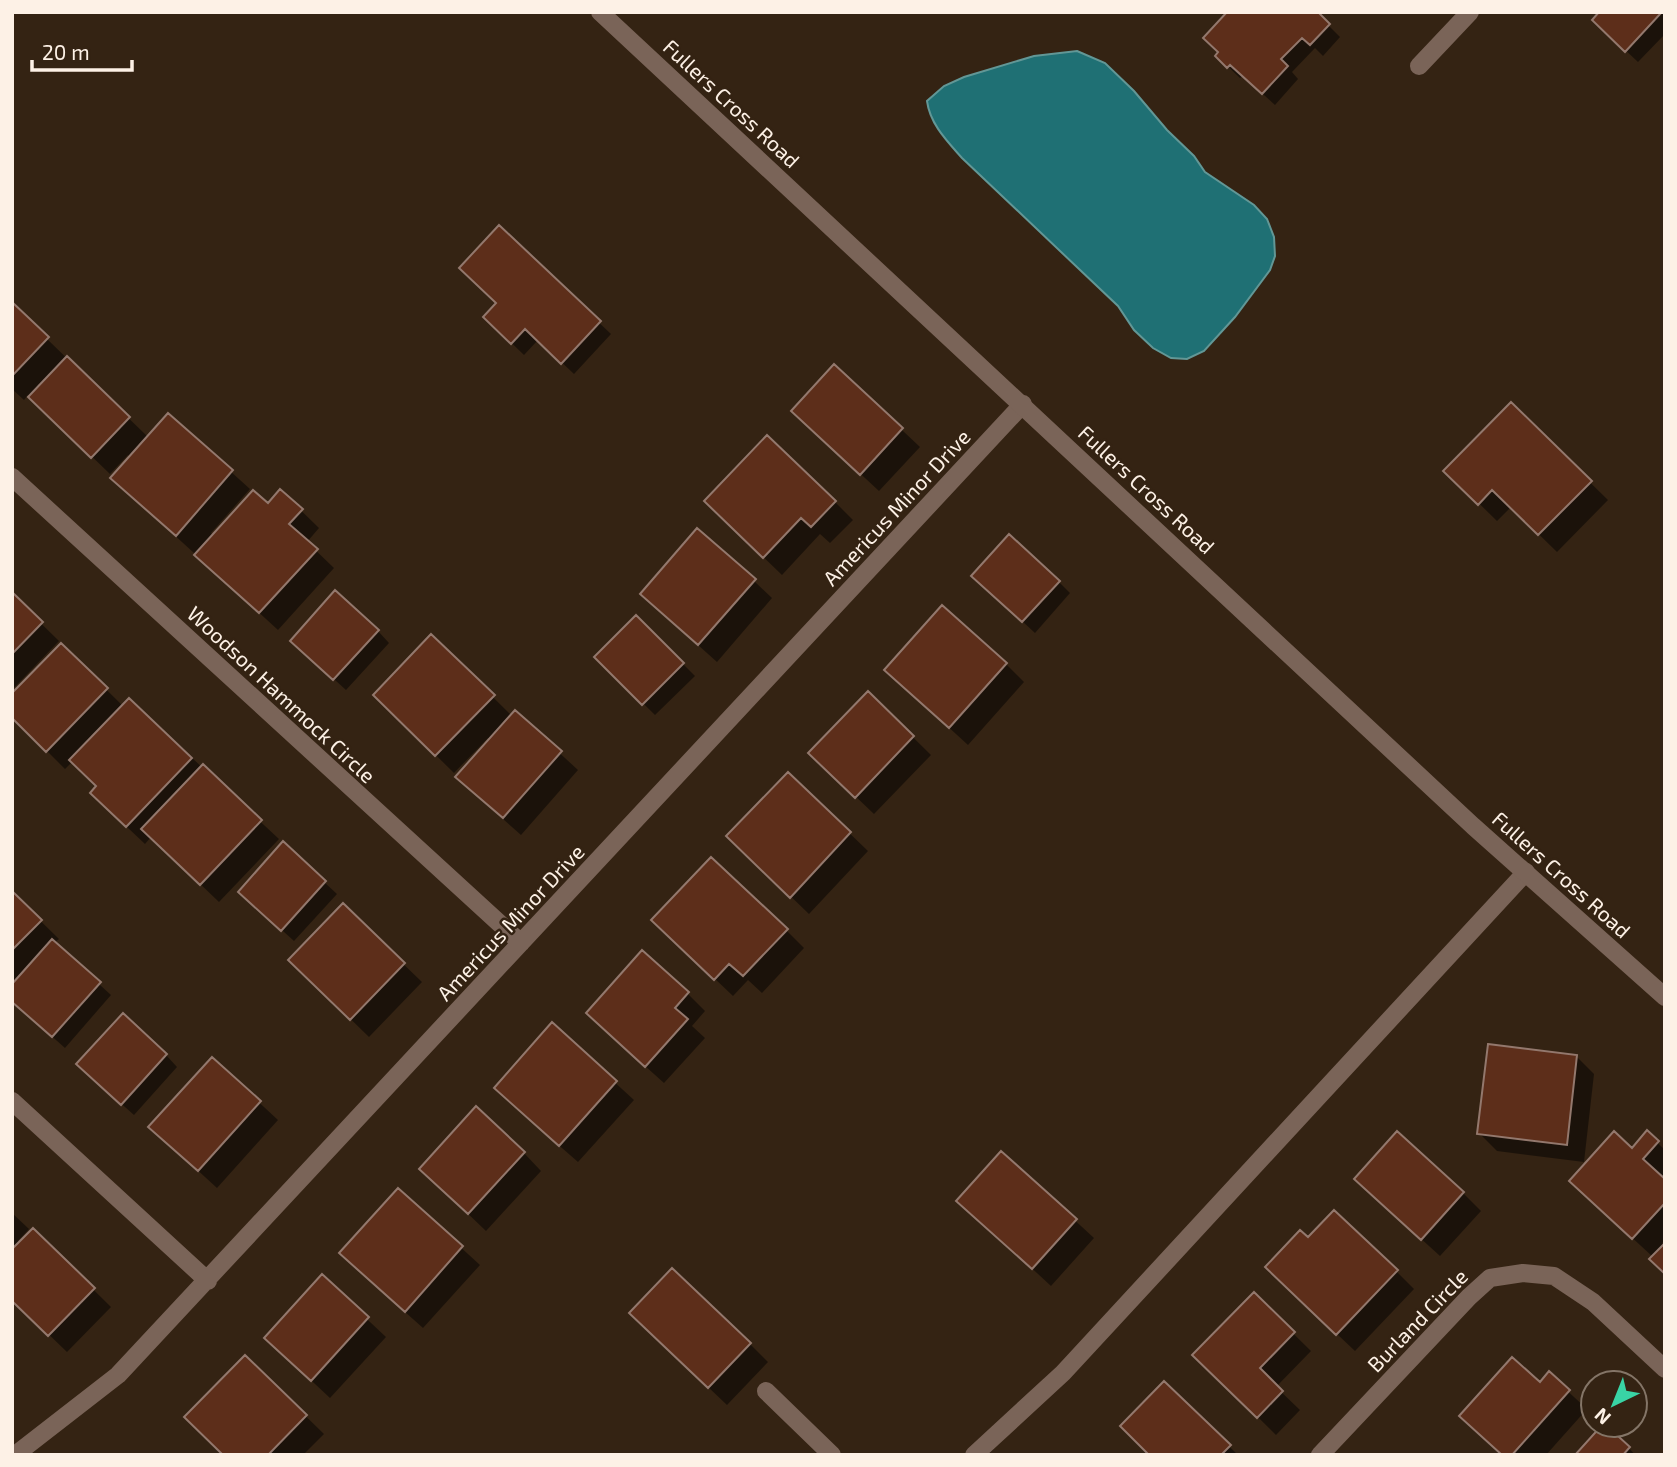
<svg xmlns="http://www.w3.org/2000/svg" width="1677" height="1467" viewBox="0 0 1677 1467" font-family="'Exo 2',sans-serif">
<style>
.water{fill:#1f7074;stroke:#629796;stroke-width:2}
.shadow{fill:#0007}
.building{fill:#5d2e1a;stroke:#93786d;stroke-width:2}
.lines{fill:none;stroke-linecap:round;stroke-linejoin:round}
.service{stroke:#7a6458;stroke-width:18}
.minor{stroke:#7a6458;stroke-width:18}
.tertiary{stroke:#7a6458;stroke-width:18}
.labels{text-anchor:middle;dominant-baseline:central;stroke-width:5;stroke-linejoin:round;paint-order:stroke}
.street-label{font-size:21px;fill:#fdf1e6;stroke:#342313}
</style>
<rect width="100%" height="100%" fill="#342313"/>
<path class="water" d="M1077,51l28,12 29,28 33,39 27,26 11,16 49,33 13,14 7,18 1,19 -5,14 -35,47 -31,34 -17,8 -16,-1 -18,-10 -19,-18 -16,-24 -156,-148c-15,-17 -32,-34 -35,-57l17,-15 20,-9 70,-21z"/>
<path class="shadow" d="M1315,12l25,25 -17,19 -8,-8 -23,24 6,7 -23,26 -32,-29 -3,2 -23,-22z
M1601,12h64v22l-27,28 -32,-30z
M499,228l112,106 -37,40 -36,-34 -14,15 -39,-38 13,-14z
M12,305l136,132 20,-22 82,74 -39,44 3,3 54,-30 13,-15 38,37 -12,14 27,26 -56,62 -166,-152 18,-20 -2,-3 -18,19 -82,-79 -4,5 -12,-11z
M834,366l86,81 -41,44 -68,-63z
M1511,405l97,95 -51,52 -46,-45 -14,14 -51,-50z
M835,502l18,18 -23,23 -10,-9 -38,41 -58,-56z
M754,581l18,17 -55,64 -57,-51z
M1059,582l11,11 -35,40 -49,-45z
M12,595l47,46 -47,49z
M636,617l59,59 -40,39 -59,-58z
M378,631l11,12 -43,47 -42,-38z
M432,637l80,79 3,-4 63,58 -57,65 -45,-40 14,-55 -2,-2 -34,35 -79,-78z
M61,645l63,62 6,-7 149,139 -60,63 -68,-65 -6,7 -35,-33 -12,-25 -25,-25 -8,8 -45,-45z
M1006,664l18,18 -56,63 -82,-75z
M868,693l63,62 -57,59 -64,-61z
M788,774l80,77 -59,63 -81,-78z
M283,844l54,50 -43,47 -42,-38z
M12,893l47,46 -5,4 57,52 -46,53 -53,-47z
M343,906l79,76 -53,55 -79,-77z
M786,930l18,18 -42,45 -14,-13 -15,16 -61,-58z
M687,993l18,18 -13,15 13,12 -41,45 -58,-52z
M552,1025l82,75 -56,62 -64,-56z
M166,1055l11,12 -43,48 -44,-39z
M1576,1056l18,18 -10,88 -87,-11 -18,-18z
M212,1059l66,61 -61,68 -48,-44z
M1647,1133l18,17v23l-5,4 5,4v59l-3,3 3,2 -12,12 -63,-58z
M524,1153l17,18 -55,60 -47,-45z
M1002,1153l92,85 -43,48 -92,-85z
M398,1190l82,75 -57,63 -64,-57z
M1463,1193l18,18 -41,45 -66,-60z
M12,1213l17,16 -11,12 2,2 13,-13 78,77 -44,45 -55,-53z
M1308,1239l88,32 18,18 -59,62 -70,-66z
M322,1277l64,60 -56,61 -46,-43z
M1254,1295l57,56 -35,36 24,23 -24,25 -81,-80z
M649,1331l101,13 18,18 -41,43z
M245,1357l79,77 -21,21h-79z
M1549,1374l38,35 -41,46h-43l37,-71z
M1164,1383l74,72h-87z
M1604,1426l25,22 6,7h-57z"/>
<path class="building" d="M1227,12h91l12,12 -20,21 -8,-7 -21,21 7,7 -26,28 -32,-29 -3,3 -12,-12 3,-4 -15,-14z
M1599,12h63l-37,40 -33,-32z
M499,225l102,96 -40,43 -36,-35 -14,15 -28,-27 13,-14 -37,-35z
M12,302l37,35 -37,39z
M67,356l63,61 -39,41 -63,-61z
M834,364l69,64 -43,47 -69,-64z
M1511,402l81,79 -54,54 -46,-45 -14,15 -35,-34z
M168,413l65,57 -57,66 -66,-58z
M767,435l69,66 -25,26 -10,-9 -38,40 -59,-57z
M280,489l23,20 -14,15 29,25 -59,64 -65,-58 59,-65 15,13z
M697,528l59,51 -58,66 -58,-51z
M1009,534l51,47 -38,41 -51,-46z
M335,590l44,40 -46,50 -43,-39z
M12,592l31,30 -31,32z
M942,605l65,58 -58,65 -65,-58z
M636,615l48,48 -42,42 -48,-48z
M431,634l64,61 -60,61 -62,-61z
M61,643l47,45 -62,64 -34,-34v-25z
M868,691l46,45 -59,62 -47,-45z
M129,698l63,60 -66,69 -36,-34 6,-7 -27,-26z
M515,710l47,41 -59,67 -48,-41z
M203,764l59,56 -62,65 -59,-56z
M788,772l63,60 -61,66 -64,-62z
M283,841l43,40 -45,50 -43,-39z
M711,857l77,72 -45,47 -14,-12 -15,16 -63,-60z
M12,891l30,29 -30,30z
M343,903l62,60 -55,57 -62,-60z
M52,939l49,43 -49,55 -40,-35v-18z
M642,950l47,42 -14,16 13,11 -43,48 -59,-54z
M123,1013l44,41 -46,51 -45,-41z
M552,1022l65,59 -58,65 -65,-58z
M1488,1044l89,11 -10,90 -90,-11z
M212,1057l49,44 -63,70 -50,-44z
M476,1106l49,46 -57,62 -49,-45z
M1647,1130l12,11 -16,18 22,20v24l-33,36 -63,-58 45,-50 18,17z
M1397,1131l67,61 -43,48 -67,-61z
M1001,1151l76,68 -45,50 -76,-68z
M398,1188l65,58 -58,66 -66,-59z
M1334,1210l64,60 -62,65 -71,-68 35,-37 8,7z
M33,1228l62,60 -47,48 -36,-35v-52z
M1665,1243v31l-16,-15z
M672,1268l79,75 -43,45 -79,-75z
M322,1274l47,43 -58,64 -47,-43z
M1254,1292l41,40 -35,36 23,23 -26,27 -65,-63z
M245,1355l62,60 -39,40h-45l-39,-38z
M1512,1357l28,25 9,-11 21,19 -58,65h-10l-43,-39z
M1164,1381l67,64 -10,10h-72l-29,-29z
M1602,1425h4l24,22 -7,8h-48z"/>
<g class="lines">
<path class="service" d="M766,1391l66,64
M974,1455l89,-82 463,-501"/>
<path class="minor" d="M1419,66l51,-54
M12,477l509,466
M12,1101l196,180
M15,1455l103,-80 905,-971
M1320,1455l149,-158 21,-19 33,-5 31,3 39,26 72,67"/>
<path class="tertiary" d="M600,12l873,814 192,171"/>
</g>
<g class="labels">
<g class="street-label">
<text transform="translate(732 103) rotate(43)">Fullers Cross Road</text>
<text transform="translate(1147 489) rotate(43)">Fullers Cross Road</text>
<text transform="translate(896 507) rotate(-47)">Americus Minor Drive</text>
<text transform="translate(282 694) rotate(43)">Woodson Hammock Circle</text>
<text transform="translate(1562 874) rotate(42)">Fullers Cross Road</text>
<text transform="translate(510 922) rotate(-47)">Americus Minor Drive</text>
<text transform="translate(1417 1320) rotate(-46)">Burland Circle</text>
</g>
</g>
<rect width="1677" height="1467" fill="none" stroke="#fdf1e6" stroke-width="28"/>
<g transform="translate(1614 1404) rotate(223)"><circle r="33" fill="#342313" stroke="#847567" stroke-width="2"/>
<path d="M0-5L12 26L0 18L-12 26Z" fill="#39d4a5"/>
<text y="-10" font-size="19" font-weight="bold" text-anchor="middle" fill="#fdf1e6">N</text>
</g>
<path d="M32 60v10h100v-10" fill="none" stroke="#fdf1e6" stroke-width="3.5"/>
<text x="42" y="60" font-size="21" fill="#fdf1e6" stroke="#342313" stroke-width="5" paint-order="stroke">20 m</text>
</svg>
